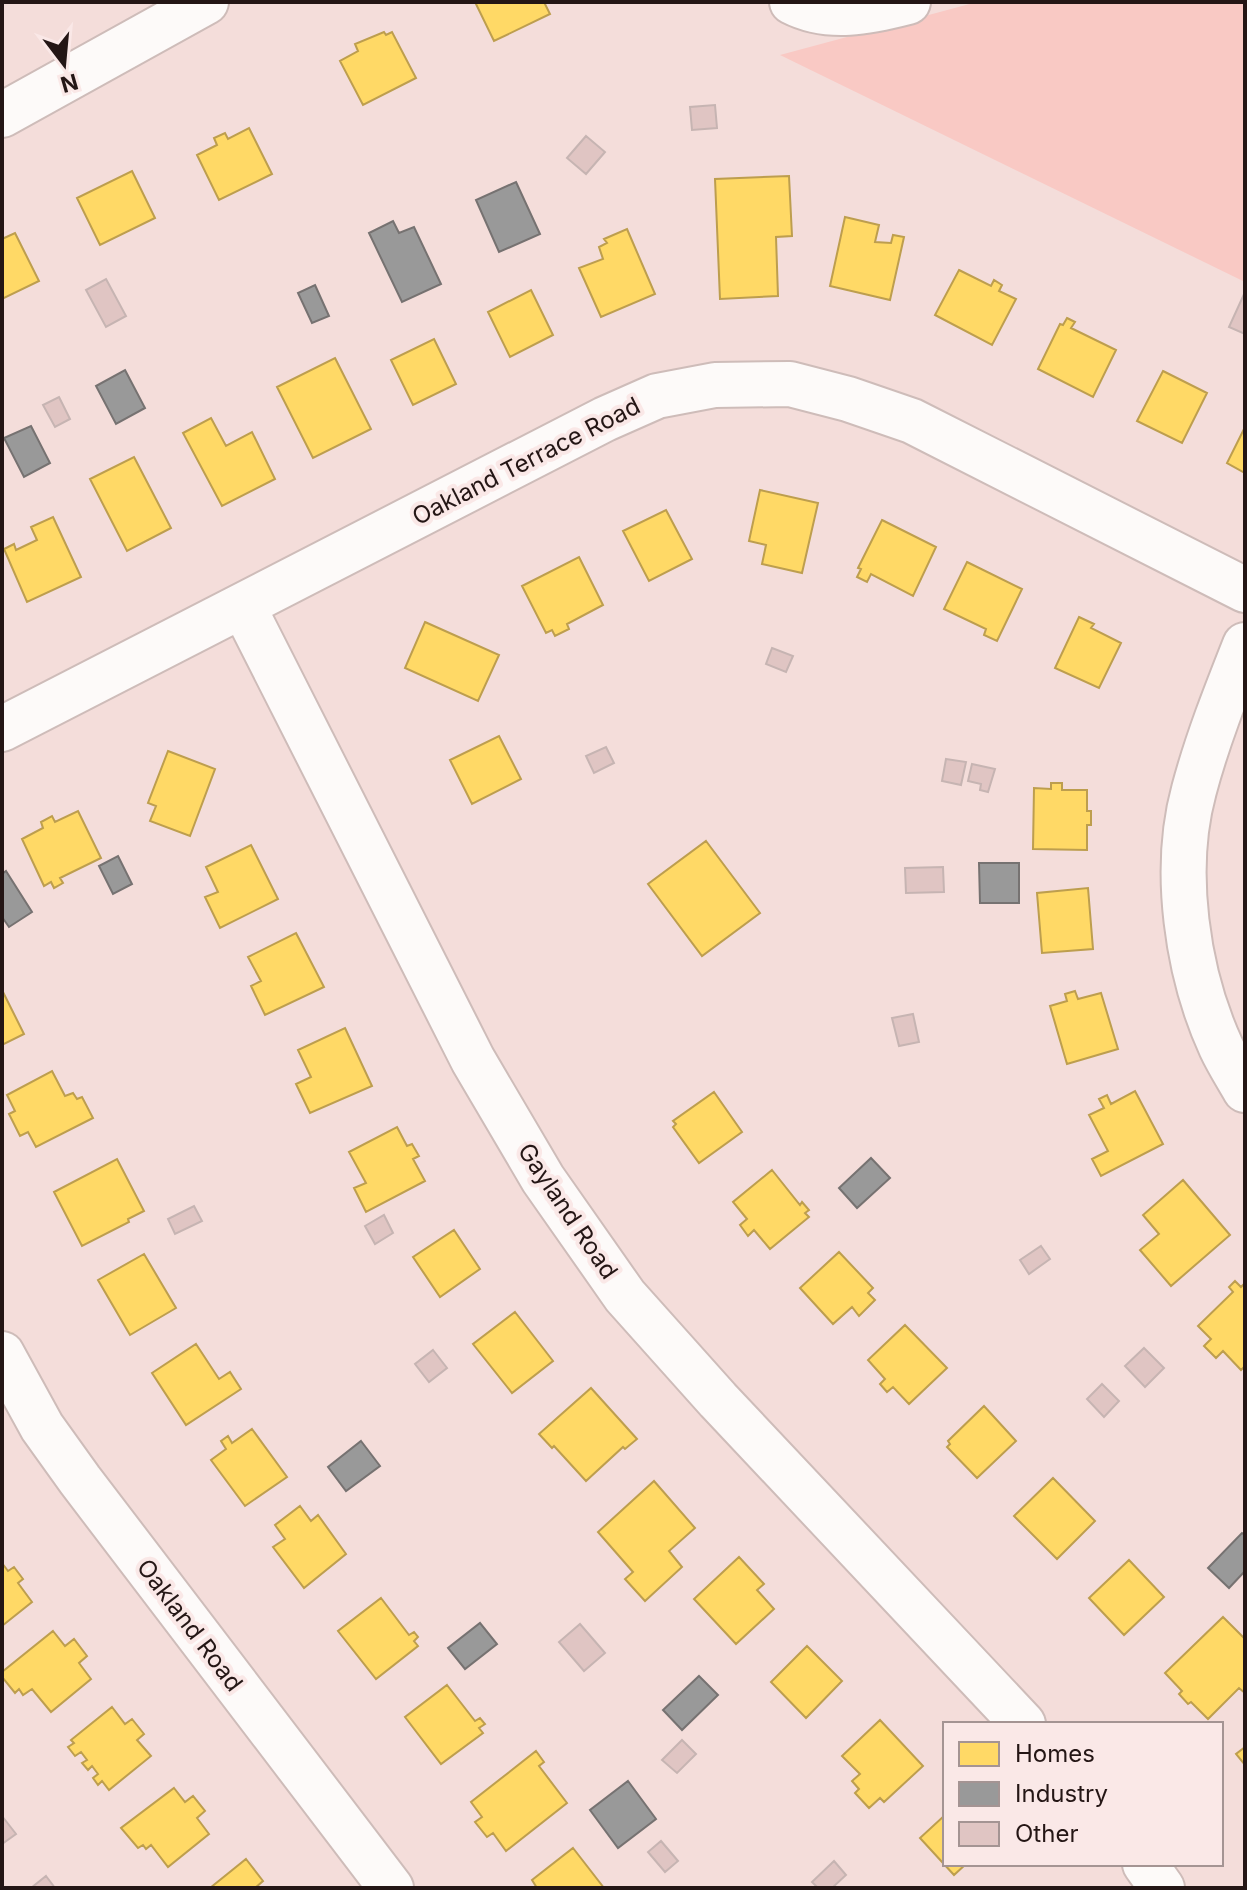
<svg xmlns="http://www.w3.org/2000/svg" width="1247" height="1890" viewBox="0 0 1247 1890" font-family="Inter,sans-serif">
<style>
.green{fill:#f9c9c4}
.homes{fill:#ffd966;stroke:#bd9e4e;stroke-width:2}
.industry{fill:#999;stroke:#767271;stroke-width:2}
.building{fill:#e0c5c3;stroke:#c6b4b2;stroke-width:2}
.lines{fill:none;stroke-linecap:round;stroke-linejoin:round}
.minor-casing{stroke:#cebcb9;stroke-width:48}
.minor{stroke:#fdfaf9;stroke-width:44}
.labels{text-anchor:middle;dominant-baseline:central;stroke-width:8;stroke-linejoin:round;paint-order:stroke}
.street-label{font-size:24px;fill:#241615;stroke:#fae8e7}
</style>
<rect width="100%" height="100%" fill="#f4ddda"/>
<path class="green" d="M977,2h268v280l-465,-227z"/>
<path class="homes" d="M475,2h69l6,12 -56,27z
M384,32l2,3 6,-3 24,46 -53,27 -23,-44 18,-10 -3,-7z
M249,128l23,46 -53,26 -22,-45 20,-10 -3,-7 11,-5 3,6z
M132,171l23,47 -55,27 -23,-47z
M789,176l3,60 -16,1 2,59 -58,3 -5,-120z
M845,217l34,8 -4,17 16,1 2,-8 11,2 -14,63 -60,-14z
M627,229l28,65 -54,23 -22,-49 24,-9 -4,-12 8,-4 -3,-4z
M15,233l24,48 -37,18v-60z
M959,270l32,16 3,-6 8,5 -3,6 17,8 -24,46 -57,-30z
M531,290l22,45 -43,22 -22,-45z
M1067,318l8,4 -4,6 45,22 -23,47 -55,-28 22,-45 3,1z
M434,339l22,45 -43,21 -22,-45z
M335,358l36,71 -58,29 -36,-71z
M1163,371l44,22 -25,50 -45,-22z
M211,418l15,28 26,-14 23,47 -53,27 -39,-73z
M1245,427v46l-18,-10z
M134,457l37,71 -44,23 -37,-72z
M760,490l58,13 -16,70 -40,-9 4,-19 -17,-4z
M666,510l26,49 -43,22 -26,-50z
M53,517l28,60 -54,25 -23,-53 10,-5 2,6 21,-10 -6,-13z
M882,520l54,27 -23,49 -42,-22 -4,8 -10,-5 4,-8 -3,-1z
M579,557l24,48 -36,19 2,5 -14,7 -3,-6 -6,3 -24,-47z
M967,562l55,27 -25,52 -13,-6 2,-6 -42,-20z
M1079,617l15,7 -3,4 30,15 -22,45 -44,-20z
M425,622l74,33 -21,46 -73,-33z
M499,736l22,43 -49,25 -22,-44z
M168,751l47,18 -25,67 -40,-15 6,-15 -8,-3z
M1051,783h11v7h25v21h4v14h-4v25l-54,-1 1,-61 17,1z
M78,811l23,47 -41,20 3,5 -9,5 -3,-6 -7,4 -22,-47 21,-11 -2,-6 11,-6 3,6z
M706,841l54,72 -58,43 -54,-72z
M251,845l27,54 -58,29 -15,-31 13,-5 -12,-25z
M1088,888l5,61 -51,4 -5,-60z
M296,933l28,54 -59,28 -14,-29 10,-5 -13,-24z
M2,990l22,44 -22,11z
M1075,991l3,8 23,-6 17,56 -51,15 -17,-58 17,-5 -2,-7z
M345,1028l27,58 -62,27 -14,-29 15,-7 -13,-27z
M52,1071l13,25 8,-3 4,6 5,-2 11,21 -57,29 -8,-15 -8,4 -11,-22 6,-3 -8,-16z
M1135,1091l28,53 -62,32 -9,-17 16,-8 -19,-36 15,-7 -5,-9 8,-4 4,9z
M714,1092l28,40 -43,31 -26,-36 3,-3 -3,-3z
M397,1127l10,19 5,-2 7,12 -6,3 12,22 -59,31 -12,-24 12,-5 -17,-31z
M117,1159l27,52 -16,8 1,3 -47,24 -28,-54z
M772,1170l28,35 2,-3 7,8 -4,3 4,4 -39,32 -16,-19 -6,6 -8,-11 7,-6 -14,-17z
M1183,1180l47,55 -59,51 -31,-36 19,-16 -16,-19z
M454,1230l26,39 -40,28 -27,-40z
M839,1252l34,36 -5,5 7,7 -16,16 -7,-9 -19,17 -33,-36z
M144,1254l32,54 -46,27 -32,-55z
M1235,1281l6,6 4,-4v83l-4,4 -18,-19 -7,7 -12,-12 7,-7 -13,-13 35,-34 -4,-5z
M515,1312l38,49 -41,32 -39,-49z
M905,1325l42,43 -38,36 -16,-17 -6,5 -7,-8 5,-5 -17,-19z
M196,1344l23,35 11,-7 11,17 -55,36 -34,-52z
M591,1388l46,51 -12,10 -2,-2 -37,34 -32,-35 -2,2 -13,-14z
M984,1406l32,35 -39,37 -30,-31 3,-3 -2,-3z
M252,1429l35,48 -42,29 -34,-46 15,-11 -5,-8 7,-5 4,7z
M1053,1478l42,43 -38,38 -43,-43z
M654,1481l41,47 -26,23 13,16 -37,34 -20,-22 8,-7 -35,-40z
M300,1506l11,15 7,-6 28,39 -42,34 -31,-41 12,-8 -10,-14z
M739,1557l25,27 -7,6 17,19 -38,35 -42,-45z
M1129,1560l35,37 -40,38 -35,-37z
M2,1563l6,8 6,-4 9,12 -5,4 14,19 -30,24z
M381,1598l28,37 5,-3 4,5 -4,4 4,5 -42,33 -38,-48z
M1223,1617l22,22v54l-6,-5 -31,31 -17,-17 -3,2 -9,-10 3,-3 -17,-18z
M53,1631l12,15 9,-7 13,17 -8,7 12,16 -40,33 -19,-23 -9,6 -4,-6 -4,4 -13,-16v-5z
M807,1646l35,35 -36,37 -35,-36z
M447,1685l28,36 5,-3 5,6 -6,4 4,5 -42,31 -36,-47z
M112,1707l13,17 7,-5 12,15 -7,6 14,16 -42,34 -7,-9 -4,4 -5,-7 5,-4 -6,-8 -4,4 -6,-7 5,-3 -6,-8 -6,4 -7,-9 6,-4 -3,-3z
M880,1720l43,46 -39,36 -4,-4 -11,10 -14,-15 4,-4 -7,-8 8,-7 -18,-18z
M1245,1747v18l-9,-11z
M536,1751l8,11 -5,4 28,37 -61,48 -13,-18 -6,4 -12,-15 7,-5 -11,-15z
M174,1788l11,14 8,-6 12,15 -8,7 12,16 -41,33 -17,-22 -5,4 -3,-4 -5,3 -17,-20z
M945,1815v49h21l-12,11 -34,-37z
M573,1848l31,40h-67l-5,-8z
M246,1859l17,22 -8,7h-45z"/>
<path class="industry" d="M516,182l24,52 -41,18 -23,-52z
M393,221l6,12 15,-6 27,57 -39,18 -33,-69z
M315,285l14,31 -17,7 -14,-30z
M125,370l20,38 -29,16 -20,-38z
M31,426l19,37 -26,14 -20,-39z
M118,856l14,28 -19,10 -14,-28z
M979,863h40v40h-39z
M6,871l26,41 -23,15 -7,-10v-43z
M871,1158l19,20 -33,30 -18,-20z
M361,1441l19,25 -34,25 -18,-24z
M1242,1533l3,2v36l-16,17 -21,-20z
M480,1623l17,21 -32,25 -17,-21z
M699,1676l19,19 -36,35 -19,-20z
M628,1781l28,38 -38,29 -28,-38z"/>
<path class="building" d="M715,105l2,23 -25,2 -2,-23z
M586,136l19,16 -19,22 -19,-16z
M106,279l20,37 -20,11 -20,-37z
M1245,292v42l-16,-7z
M59,397l11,22 -15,8 -12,-22z
M772,648l21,8 -7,16 -20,-8z
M606,747l8,16 -20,10 -8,-17z
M946,759l20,3 -5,23 -19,-4z
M972,764l23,5 -7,23 -8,-2 1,-6 -13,-3z
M943,867l1,25 -38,1 -1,-25z
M913,1014l6,28 -20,4 -7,-28z
M194,1206l8,15 -27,13 -7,-15z
M384,1215l9,18 -18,11 -10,-18z
M1041,1246l9,13 -21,15 -9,-14z
M1144,1348l20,20 -19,19 -20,-21z
M433,1350l14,18 -18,14 -14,-18z
M1102,1384l17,17 -15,16 -17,-18z
M580,1624l25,29 -21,18 -25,-29z
M682,1740l14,14 -19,19 -15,-13z
M2,1816l14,18 -14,10z
M661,1841l17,20 -13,11 -17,-20z
M834,1861l12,14 -14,13h-14l-6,-6z
M46,1876l9,12h-24z"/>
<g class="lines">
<g class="minor-casing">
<path id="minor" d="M792,2c37,19 77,10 116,0
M2,115l204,-113
M243,606l230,454 70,119 82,117 93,104 305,324
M1245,645c-19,48 -38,96 -51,145 -22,80 -7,183 27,257 7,15 16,29 24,43
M2,729l603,-310 52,-23 58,-11 75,-1 58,15 64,22 333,169
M2,1354l40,73 38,53 311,408
M1145,1864l17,24"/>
</g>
<use href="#minor" class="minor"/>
</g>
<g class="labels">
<g class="street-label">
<text transform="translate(526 461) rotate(-27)">Oakland Terrace Road</text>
<text transform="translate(568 1211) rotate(56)">Gayland Road</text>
<text transform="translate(190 1625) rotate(53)">Oakland Road</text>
</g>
</g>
<rect width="1247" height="1890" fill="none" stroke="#241615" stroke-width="8"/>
<rect x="943" y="1722" width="280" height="144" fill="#fae8e7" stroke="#a49493" stroke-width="2"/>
<rect x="959" y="1742" width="40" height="24" fill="#ffd966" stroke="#a49493" stroke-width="2"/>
<text x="1015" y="1762" font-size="24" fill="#241615">Homes</text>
<rect x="959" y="1782" width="40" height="24" fill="#999999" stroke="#a49493" stroke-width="2"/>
<text x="1015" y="1802" font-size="24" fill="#241615">Industry</text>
<rect x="959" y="1822" width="40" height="24" fill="#e0c5c3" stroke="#a49493" stroke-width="2"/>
<text x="1015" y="1842" font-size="24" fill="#241615">Other</text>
<g transform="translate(64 64) rotate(164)" stroke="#fae8e7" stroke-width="6" paint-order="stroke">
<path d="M0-6L14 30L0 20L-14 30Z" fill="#241615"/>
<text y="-12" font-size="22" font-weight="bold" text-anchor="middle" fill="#241615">N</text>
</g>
</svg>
